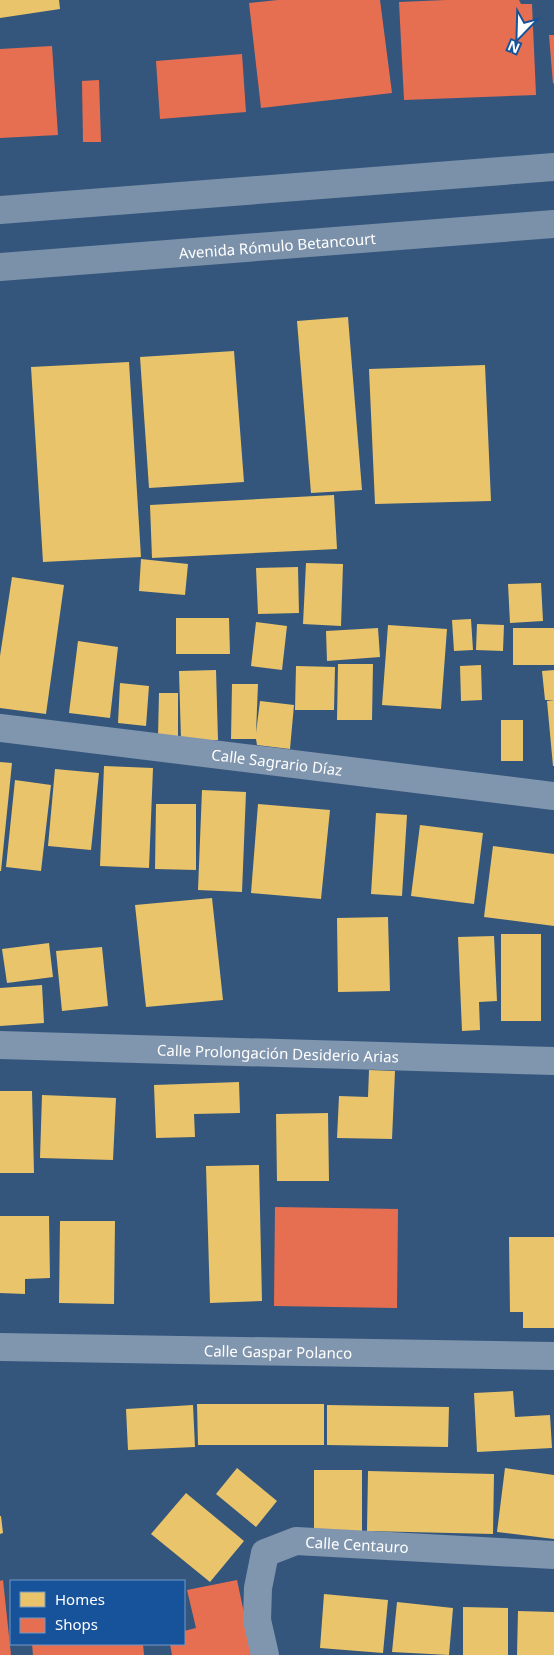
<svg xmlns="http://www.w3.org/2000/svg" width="554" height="1655" viewBox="0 0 554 1655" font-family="'Noto Sans',sans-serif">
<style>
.homes{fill:#e9c46a}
.shops{fill:#e76f51}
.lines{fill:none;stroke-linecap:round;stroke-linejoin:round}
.street{stroke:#8095ae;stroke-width:28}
.secondary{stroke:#7b91aa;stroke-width:28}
.labels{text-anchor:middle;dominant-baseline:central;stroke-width:5;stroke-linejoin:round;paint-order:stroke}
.street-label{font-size:15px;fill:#fff;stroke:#17539a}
</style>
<rect width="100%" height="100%" fill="#35567c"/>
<path class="homes" d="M0,0h59l1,9 -60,9z
M348,317l14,173 -51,3 -14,-172z
M234,351l10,131 -95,6 -9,-131z
M129,362l12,195 -98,5 -12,-195z
M485,365l6,136 -116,3 -6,-135z
M334,495l3,54 -185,9 -2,-53z
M141,559l47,5 -3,31 -46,-4z
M306,563l37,1 -2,62 -38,-2z
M298,567l1,46 -41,1 -2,-46z
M12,577l52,8 -18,129 -46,-6v-52z
M541,583l2,38 -33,2 -2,-39z
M176,618h53l1,36h-54z
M471,619l2,31 -19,1 -2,-31z
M256,622l31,4 -5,44 -31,-4z
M477,624l27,1 -1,26 -27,-1z
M388,625l59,4 -6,80 -59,-4z
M378,628l2,29 -53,4 -1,-30z
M513,628h41v37h-41z
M78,641l40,6 -8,71 -41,-5z
M338,664h35l-1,56h-35z
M481,665l1,35 -21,1 -1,-35z
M296,666l39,1 -1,43h-39z
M216,670l2,70h-37l-2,-69z
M554,670v30h-9l-3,-29z
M120,683l29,3 -3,40 -28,-3z
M232,684h26l-2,49 4,-32 34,4 -4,44 -33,-4 -1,-6h-25z
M159,693h19v45l-20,-1z
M554,700v66h-1l-6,-65z
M501,720h22v41h-22z
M0,762l12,1 -11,108h-1z
M104,766l49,2 -4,100 -49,-2z
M55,769l44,4 -8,77 -43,-4z
M15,780l36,5 -10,86 -35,-4z
M202,790l44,2 -4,100 -44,-2z
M156,804h40v66l-41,-1z
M258,804l72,6 -9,89 -70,-6z
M376,813l31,2 -5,81 -31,-2z
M420,825l63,8 -9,71 -63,-8z
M493,846l61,8v72l-70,-9z
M212,898l11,102 -77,7 -11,-102z
M388,917l2,74 -52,1 -1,-74z
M501,934h40v87h-40z
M494,936l3,65 -18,1 1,28 -18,1 -4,-94z
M49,943l4,34 -46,6 -5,-34z
M102,947l6,59 -46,5 -6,-60z
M42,985l2,38 -44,3v-38z
M369,1070l26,1 -3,68 -55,-1 2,-42 29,1z
M239,1082l1,31 -46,1 1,23 -39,1 -2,-53z
M0,1091h32l2,82h-34z
M42,1095l74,3 -3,62 -73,-2z
M328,1113l1,68h-52l-1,-67z
M259,1165l3,136 -52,2 -4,-137z
M0,1216h49l1,62 -25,1v15l-25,-1z
M60,1221h55l-1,83 -55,-1z
M509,1237h45v91h-31v-16h-13z
M513,1391l2,26 35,-2 2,33 -75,4 -3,-59z
M197,1404h127v41h-126z
M193,1405l2,42 -67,3 -2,-41z
M327,1405l122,2 -1,40 -121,-2z
M237,1468l40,33 -21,26 -40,-33z
M505,1468l49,7v64l-57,-7z
M314,1470h48v62h-48z
M368,1471l126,3 -1,60 -126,-3z
M186,1493l58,48 -34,41 -59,-48z
M0,1516h1l2,17 -3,1z
M324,1594l64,6 -5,53 -63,-5z
M397,1602l56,6 -4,47 -57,-3z
M463,1607l45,1v47h-45z
M518,1611l36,1v43h-37z"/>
<path class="shops" d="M278,0h102l12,93 -131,15 -12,-105z
M446,0h73l2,4h11l4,91 -132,5 -5,-98z
M549,35h5v48l-1,1z
M52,46l6,89 -58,3v-89z
M242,54l4,58 -86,7 -4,-58z
M99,80l2,62h-18l-1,-61z
M275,1207l123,2 -1,99 -123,-2z
M3,1580l8,75h-11v-74z
M237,1580l16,75h-81l-2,-11h14v-13l12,-3 -9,-38z
M32,1644h111l1,11h-111z"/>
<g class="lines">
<g class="street">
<path id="s1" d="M0,728l554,68"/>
<path id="s2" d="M0,1045l554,16"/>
<path id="s3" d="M0,1347l554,9"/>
<path id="s4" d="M265,1655l-8,-35 1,-32 7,-35 31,-12 258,14"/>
</g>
<g class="secondary">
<path d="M0,210l554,-43"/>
<path id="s5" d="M0,267l554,-43"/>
</g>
</g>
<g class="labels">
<g class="street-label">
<text stroke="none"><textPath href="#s5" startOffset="278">Avenida Rómulo Betancourt</textPath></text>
<text stroke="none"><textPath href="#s1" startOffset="279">Calle Sagrario Díaz</textPath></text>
<text stroke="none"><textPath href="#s2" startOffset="278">Calle Prolongación Desiderio Arias</textPath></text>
<text stroke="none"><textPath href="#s3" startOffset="278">Calle Gaspar Polanco</textPath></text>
<text stroke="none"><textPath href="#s4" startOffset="198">Calle Centauro</textPath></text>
</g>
</g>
<rect x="10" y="1580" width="175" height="65" fill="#17539a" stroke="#7498c2"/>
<rect x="20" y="1592" width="25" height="15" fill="#e9c46a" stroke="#7498c2"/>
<text x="55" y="1605" font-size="15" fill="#ffffff">Homes</text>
<rect x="20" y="1618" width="25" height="15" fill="#e76f51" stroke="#7498c2"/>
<text x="55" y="1630" font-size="15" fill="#ffffff">Shops</text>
<g transform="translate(519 35) rotate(203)" stroke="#17539a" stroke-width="4" paint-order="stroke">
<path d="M0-4L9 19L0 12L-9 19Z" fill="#ffffff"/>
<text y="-8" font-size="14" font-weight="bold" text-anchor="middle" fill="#ffffff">N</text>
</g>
</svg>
